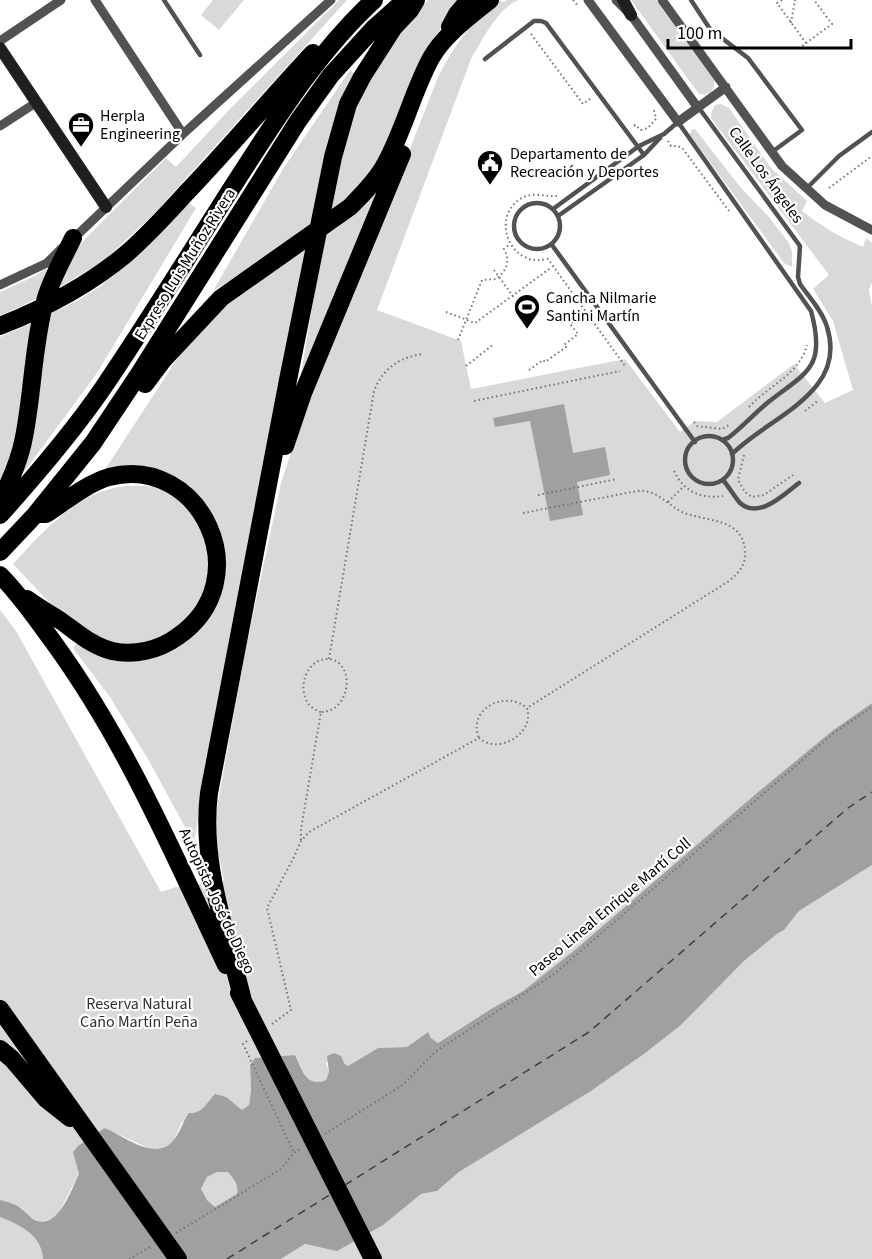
<svg xmlns="http://www.w3.org/2000/svg" width="872" height="1259" viewBox="0 0 872 1259" font-family="'Source Sans 3',sans-serif">
<style>
.green{fill:#d9d9d9}
.water{fill:#a0a0a0;fill-rule:evenodd}
.lines{fill:none;stroke-linecap:round;stroke-linejoin:round}
.ferry{stroke:#414141;stroke-width:1.5;stroke-dasharray:8 6;stroke-linecap:butt}
.path{stroke:#747474;stroke-width:2;stroke-dasharray:1.5 3;stroke-linecap:butt}
.lane{stroke:#525252;stroke-width:4.5}
.street{stroke:#525252;stroke-width:9}
.secondary{stroke:#1f1f1f;stroke-width:12}
.highway{stroke:#000;stroke-width:18}
.labels{text-anchor:middle;dominant-baseline:central;stroke-width:4.5;stroke-linejoin:round;paint-order:stroke}
.poi-label{font-size:16px;fill:#000;stroke:#fff;text-anchor:start}
.street-label{font-size:16px;fill:#000;stroke:#fff}
.park-label{font-size:16px;fill:#303030;stroke:#fff}
</style>
<rect width="100%" height="100%" fill="#fff"/>
<path class="green" d="M213,0h31l-25,30 -18,-15z
M339,0h8l-194,215 -51,47 -46,27 18,-36 11,-14 81,-81 10,9 53,-57z
M428,0h30c-37,51 -49,115 -82,169 -8,14 -33,33 -45,45l18,-92 10,-26 45,-71z
M496,0l8,2 3,-2h12c-20,6 -38,42 -48,59l-94,251 84,31 10,48 154,-30 55,73 15,-11 22,1 77,-58 31,39 28,-13 -20,-69 -20,-32 16,-14 -118,-157 1,-7 3,-6 6,-1 8,4 42,60 36,33 -5,10c19,15 38,26 61,36l3,-9 6,5v39l-3,8 3,17v396l-40,28 -74,61 -182,157 -53,42 -32,18 -53,34 -7,-5 -3,-6 -21,15 -29,1 -30,18 -4,-3 -18,-1 3,10 -3,8c-19,8 -24,-11 -31,-25l-40,3 -5,7 1,25 -2,15 -7,5 -7,-5 -25,-6 -6,10 -22,13 -9,20 -8,6 -10,2 -7,-2 -43,-20 -27,37 1,9 -21,40 -7,5 -10,3 -9,-4 -10,-10 -22,-8v-590l16,21 145,261 15,-5 48,-6 -6,-30 -3,-32 29,-162 37,-174 24,-74 67,-163 64,-164c14,-32 34,-58 60,-82z
M631,0h25l58,80c1,11 -4,16 -15,14z
M350,70l7,6 -48,154 -96,61 70,-122z
M695,129l46,59 28,29 20,26 3,9v15l-8,-4 -94,-128 1,-5z
M380,182l-8,29 -71,163 23,-139z
M189,203l7,5 -99,165 -73,99 -3,-3 27,-154c21,-10 42,-20 60,-35 30,-22 55,-50 81,-77z
M306,245l-101,527 -10,65 -3,3 -44,-81 -38,-62 -37,-49 5,-6 -17,-27 -48,-51c38,-41 80,-90 144,-76l-53,-17 92,-141 15,-19z
M47,268l-7,29 -40,19v-24l35,-16z
M34,322l-14,108 -20,60v-153z
M872,865v394h-591l24,-15 13,3 103,-53 16,-3 22,-19 132,-81 53,-37 37,-29 63,-64 33,-27 7,-4 15,-19z
M217,1172h11c6,6 11,12 10,22l-23,13 -8,-7 -6,-11 6,-12z
M0,1217c20,8 42,18 43,42h-43z"/>
<path class="water" d="M564,404l9,49 32,-6 5,28 -33,7 6,33 -33,6 -20,-100 -35,6 -2,-9z
M872,703v162l-73,46 -15,19 -7,4 -33,27 -63,64 -37,29 -53,37 -132,81 -22,19 -16,3 -38,31 -46,26 -32,-7 -24,15h-238c-1,-24 -23,-34 -43,-42v-17c8,2 16,4 22,9 4,3 7,7 11,10 24,14 38,-29 46,-45l-6,-22 5,-6 27,-18c19,8 49,33 67,14 8,-8 10,-20 17,-29 14,1 17,-10 26,-19l11,3 16,13 7,-5 2,-15 -1,-25 5,-7 40,-3c7,15 12,33 31,25l3,-8 -2,-16 7,-3 7,3 3,7 4,3 30,-18 29,-1 21,-15 3,6 7,5 53,-34 32,-18 53,-42 182,-157 74,-61zM217,1172h11c6,7 11,13 9,22l-22,13 -8,-7 -6,-11 6,-12z"/>
<g class="lines">
<path class="ferry" d="M345,1185l244,-153 259,-224 24,-16
M227,1259l104,-65"/>
<path class="path" d="M573,0l5,6
M782,0l-5,3 29,40 -6,5
M791,23l4,-23
M531,34l52,70 8,-6
M806,43l26,-19 -18,-24
M634,126l1,-1 6,5 7,-2 8,-9 -2,-9
M668,141l3,5h7l5,3 46,62
M829,188l43,-32
M557,196c-11,1 -22,-4 -33,1 -27,12 -23,52 5,62 6,2 12,1 19,0l77,107
M494,270l21,29
M446,312l29,11 77,-56
M458,340l24,-60 14,-1c10,-7 15,-18 8,-30l6,-5
M466,366l28,-22
M529,370l14,-10 2,2 21,-15 -2,-2 14,-11 -8,-10 16,-12
M474,401l146,-30
M749,407c20,-22 50,-32 58,-62
M805,411l14,-11
M694,422l3,4 25,3 7,-4
M744,455l-6,25 7,12 7,5 12,-2 29,-20
M674,471c10,21 27,28 49,25
M538,495l79,-16
M668,502l15,-15
M523,513l114,-22c20,-2 29,13 45,21 23,10 60,5 63,38 2,13 -6,23 -16,31l-202,127
M329,659l45,-268c9,-23 26,-34 49,-37
M301,840v-11l20,-117c30,0 35,-50 8,-53 -27,-2 -37,45 -8,53
M272,1024l19,-14 -24,-102 27,-51 7,-16 8,-9 170,-94c19,17 56,-4 48,-30 -23,-19 -60,2 -48,30
M247,1041l-4,3 51,109
M325,1134l79,-50 31,-32 119,-78 281,-242 37,-25
M176,1233l105,-64 13,-16 6,-4
M129,1259l21,-12"/>
<path class="lane" d="M164,0l36,55
M691,0l19,29 38,29 54,72 -30,22
M485,59l49,-38h7l5,2 98,132
M699,108l101,138 -2,31 2,7c9,13 23,28 27,43 21,66 -57,89 -95,127
M807,188l32,-32 33,-24
M514 226a23 23 0 1 1 46 0a23 23 0 1 1-46 0Z
M553,209l86,-63 25,-12 14,-12 133,189c16,58 -5,61 -45,93 -13,11 -25,24 -38,34l-6,2
M558,216l86,-61 16,-17
M552,245l143,197
M685 460a24 24 0 1 1 48 0a24 24 0 1 1-48 0Z
M723,480c6,7 11,16 17,23 19,17 44,-9 59,-20"/>
<path class="street" d="M95,0l88,134
M588,0l90,122 48,-35
M616,0l15,15 67,93
M662,0l120,166 43,39 47,25
M0,41l61,-41
M0,126l37,-24
M73,239l110,-105 148,-134
M0,285l47,-22 15,-15"/>
<path class="secondary" d="M623,0l8,15
M0,48l106,159"/>
<path class="highway" d="M450,27l7,-13 12,-14
M0,326c45,-18 89,-41 126,-72 22,-19 42,-41 61,-62 43,-45 83,-93 126,-139
M145,384l18,-24 58,-62 129,-91c12,-12 24,-24 33,-39 20,-34 29,-75 48,-110 14,-24 38,-41 59,-58
M285,446l18,-53 99,-239
M0,501c10,-19 20,-42 24,-64 9,-45 9,-92 21,-136 6,-22 18,-42 28,-63
M0,515c36,-40 72,-82 103,-127 42,-62 81,-125 121,-188 45,-69 89,-144 150,-200
M0,552l35,-37 58,-72 46,-69 159,-253 33,-46 42,-46 29,-26
M0,575c21,21 37,45 54,68 72,99 120,212 172,322
M27,599c11,8 23,15 34,22 17,12 31,25 51,30 22,5 47,-1 65,-14 84,-57 23,-184 -68,-160 -23,7 -43,24 -63,37h-6
M239,993l134,266
M243,1001c-16,-67 -43,-138 -34,-208l79,-413 45,-223 15,-53 14,-27 32,-50 16,-17 6,-10
M0,1009l178,250
M0,1049l12,10 34,40 24,19"/>
</g>
<defs>
<g id="office-pin" transform="scale(1.35)"><path d="M0 17L-7.5 6A9.5 9.5 0 1 1 7.5 6Z" fill="#000" stroke="#fff"/><path d="M-6-3h4V-5.5h4V-3h4V5H-6ZM-1-4.5V-3h2v-1.5ZM-6 0V1H6V0Z" fill="#fff"/></g>
<g id="civic-pin" transform="scale(1.35)"><path d="M0 17L-7.5 6A9.5 9.5 0 1 1 7.5 6Z" fill="#000" stroke="#fff"/><path d="M-.6-6.5H3V-4.5H.6V-3L4-1V1h2V6H-6V1h2V-1L-.6-3ZM-1.2 2.5V6h2.4V2.5Z" fill="#fff"/></g>
<g id="stadium-pin" transform="scale(1.35)"><path d="M0 17L-7.5 6A9.5 9.5 0 1 1 7.5 6Z" fill="#000" stroke="#fff"/><path d="M0-5a6.5 5 0 1 0 0 10a6.5 5 0 1 0 0-10ZM-3.5-1.8h7v3.6h-7Z" fill="#fff"/></g>
</defs>
<g fill-rule="evenodd">
<use href="#office-pin" x="81" y="125"/>
<use href="#civic-pin" x="490" y="163"/>
<use href="#stadium-pin" x="527" y="307"/>
</g>
<g class="labels">
<g class="poi-label">
<text x="100" y="116">Herpla<tspan x="100" dy="18">Engineering</tspan></text>
<text x="510" y="154">Departamento de<tspan x="510" dy="18">Recreación y Deportes</tspan></text>
<text x="546" y="298">Cancha Nilmarie<tspan x="546" dy="18">Santini Martín</tspan></text>
</g>
<g class="street-label">
<text transform="translate(766 175) rotate(54)">Calle Los Ángeles</text>
<text transform="translate(185 264) rotate(-58)">Expreso Luis Muñoz Rivera</text>
<text transform="translate(217 901) rotate(65)">Autopista José de Diego</text>
<text transform="translate(610 907) rotate(-40)">Paseo Lineal Enrique Martí Coll</text>
</g>
<g class="park-label">
<text x="139" y="1004">Reserva Natural<tspan x="139" dy="18">Caño Martín Peña</tspan></text>
</g>
</g>
<path d="M668 39v9h183v-9" fill="none" stroke="#000000" stroke-width="3"/>
<text x="677" y="39" font-size="18" fill="#000000" stroke="#ffffff" stroke-width="4.5" paint-order="stroke">100 m</text>
</svg>
